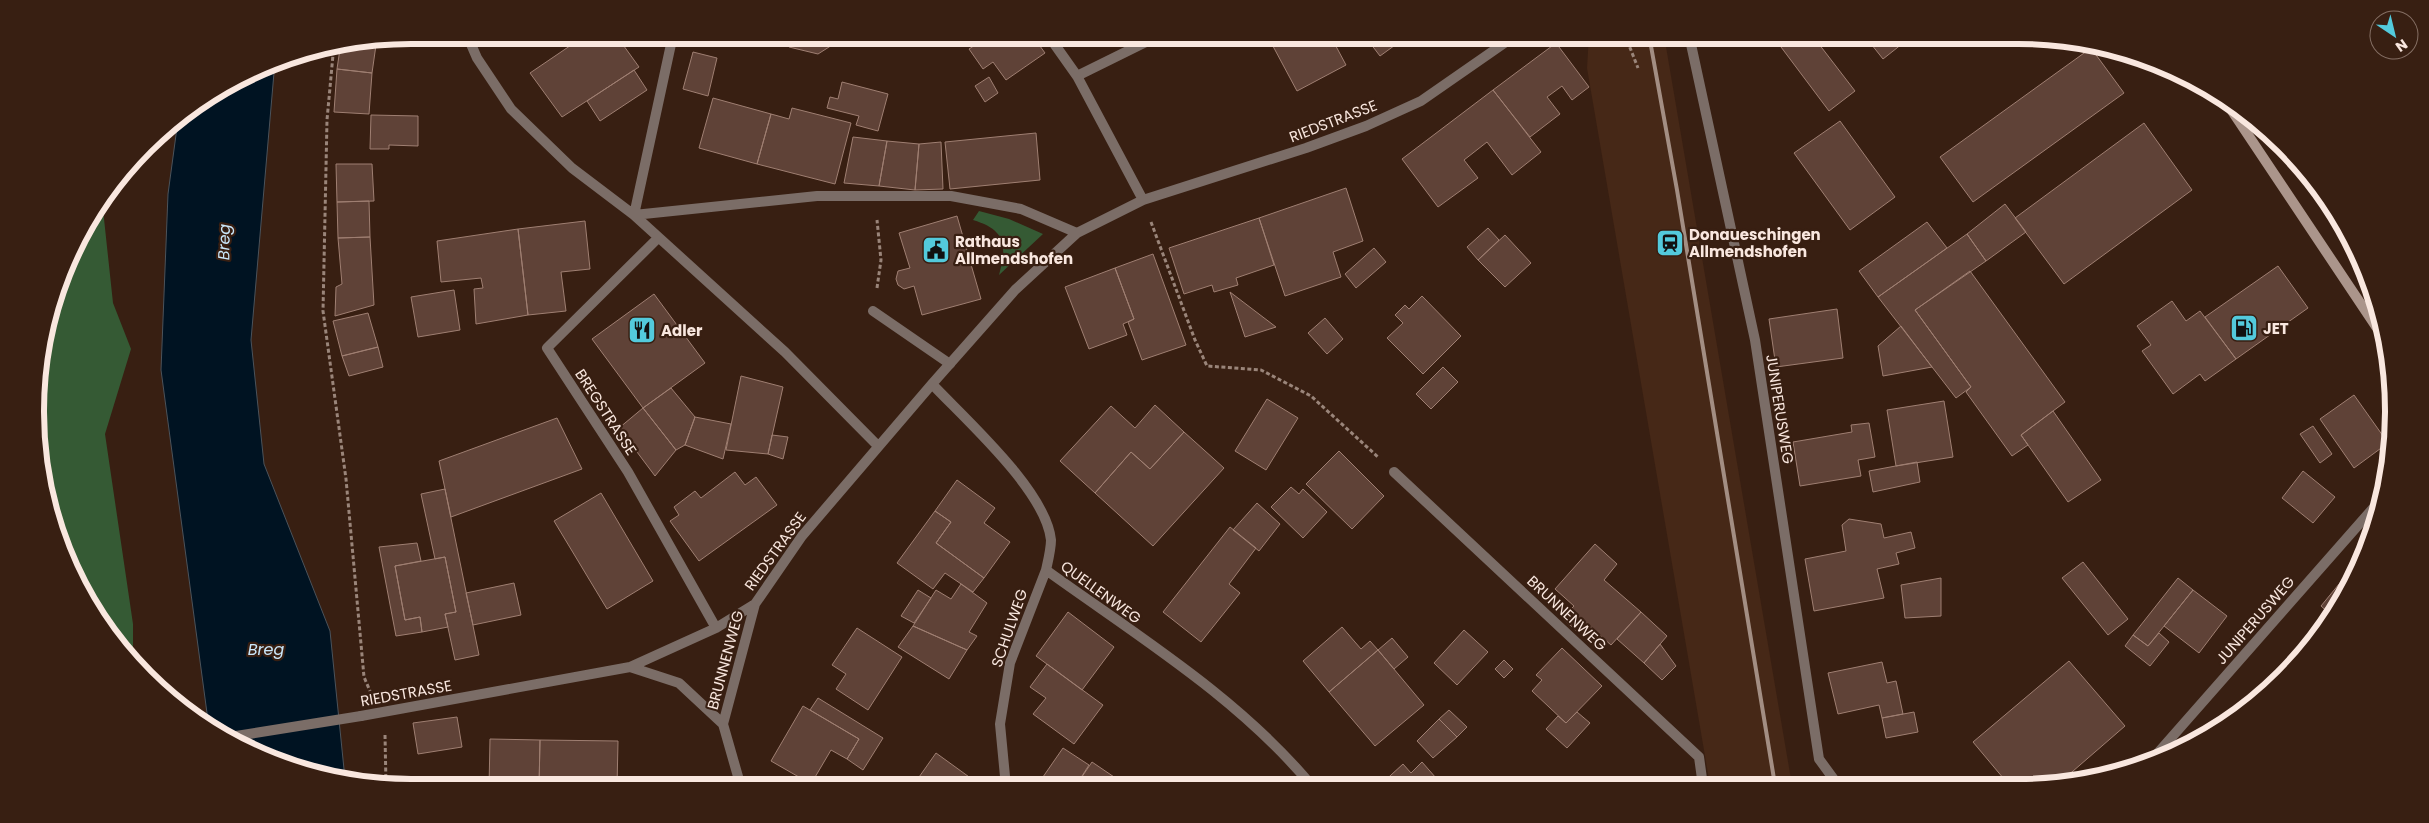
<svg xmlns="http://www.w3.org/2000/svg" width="2429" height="823" viewBox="0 0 2429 823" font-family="Poppins,sans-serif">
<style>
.built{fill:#462817}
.industrial{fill:#3b2822}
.green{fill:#355a34}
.water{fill:#001322;stroke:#4b535b}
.building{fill:#5f4237;stroke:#9f7f72}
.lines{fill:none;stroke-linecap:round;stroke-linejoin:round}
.path{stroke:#9a857a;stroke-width:3;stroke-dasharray:4 2.5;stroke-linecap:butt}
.lane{stroke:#7b6d67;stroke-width:10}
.street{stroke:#7b6d67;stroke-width:10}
.secondary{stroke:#ab958b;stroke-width:10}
.rail{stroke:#a38e83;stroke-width:4}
.labels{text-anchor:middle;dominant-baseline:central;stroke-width:4.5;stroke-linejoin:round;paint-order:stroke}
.street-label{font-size:15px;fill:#f9e7df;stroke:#381f12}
.poi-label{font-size:15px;font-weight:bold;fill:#f9e7df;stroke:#381f12;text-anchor:start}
.water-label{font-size:16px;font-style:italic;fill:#c9e7fb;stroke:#381f12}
.rim{fill:none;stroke:#f9e7df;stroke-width:6}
</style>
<rect width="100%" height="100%" fill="#381f12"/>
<path class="built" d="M1589,35h75l128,750h-82l-123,-717z"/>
<path class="industrial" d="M2295,158l48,65 12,25z"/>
<path class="green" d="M102,200l11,103 18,46 -26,85 28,190v38l-34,-41 -51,-112 -12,-73 2,-73 36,-118z
M979,211l30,8 34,15 -44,41c8,-30 7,-45 -26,-55z"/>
<path class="water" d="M275,61l-24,279 13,124 66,167 15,148 -31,-4 -105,-47 -48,-358 7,-176 10,-74 90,-56z"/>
<path class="building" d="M586,35h30l23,32 -77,50 -32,-44z
M792,35h56l-30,19 -29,-7z
M980,35h52l13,18 -39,27 -13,-18 -10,7 -14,-20 14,-9z
M1087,35h19l-13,9z
M1267,35h63l16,30 -49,26z
M1364,35h45l-29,21z
M1455,35h19l-11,9z
M1772,35h40l43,56 -26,20z
M1864,35h39l4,5 -24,19z
M1903,35h11l-7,5z
M377,38l-5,35 -35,-4 4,-27z
M1556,43l33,44 -17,13 -10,-14 -15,11 13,17 -30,23 -37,-47z
M2091,48l33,45 -151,109 -33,-45z
M693,52l24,6 -9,38 -25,-7z
M337,69l35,4 -3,41 -35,-2z
M634,70l13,20 -47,31 -13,-20z
M989,77l9,16 -13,9 -10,-16z
M842,82l46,12 -10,37 -22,-6 3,-9 -32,-8 3,-11 8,2z
M1493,90l48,62 -29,23 -25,-33 -23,18 14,18 -40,29 -36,-48z
M713,98l58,16 -14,50 -58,-16z
M792,108l59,15 -16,61 -78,-20 14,-50 18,5z
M371,115l47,1v30l-29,-1v4h-19z
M1840,121l55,76 -45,33 -56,-77z
M2144,123l48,67 -128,94 -49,-66z
M1036,133l4,47 -90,9 -5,-47z
M853,137l34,4 -8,45 -35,-3z
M887,141l32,3 -4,46 -36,-4z
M941,142l2,47 -28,1 4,-46z
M336,164h36l2,37 -37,1z
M1346,188l17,53 -30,11 8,25 -56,19 -26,-78z
M369,201l1,36 -32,1 -1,-36z
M2005,204l21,28 -40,29 -19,-27z
M957,216l24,83 -59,16 -8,-29 -10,3 -6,-4 -2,-6 2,-8 12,-3 -11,-35z
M1259,218l15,47 -38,13 2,7 -24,7 -2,-7 -28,9 -15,-46z
M585,221l5,48 -29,3 5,39 -38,4 -10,-86z
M1927,222l20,26 -69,49 -19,-26z
M1488,228l11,12 -21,20 -11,-13z
M518,229l10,86 -52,9 -2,-35 9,-1 -2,-10 -40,4 -4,-41z
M1967,234l19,27 -71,49 56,77 -15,11 -78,-101z
M1505,235l26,28 -26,24 -27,-27z
M370,237l4,68 -39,11 1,-29 6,-3 -4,-46z
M1374,248l12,14 -30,26 -11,-14z
M1153,254l33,91 -44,15 -14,-38 6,-3 -19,-51z
M2278,266l30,42 -72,51 -31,-42z
M1115,268l19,51 -11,5 4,11 -38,14 -24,-62z
M1970,271l95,131 -44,33 7,10 -16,11 -46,-64 5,-5 -56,-77z
M454,290l6,40 -42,7 -7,-40z
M1230,292l46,35 -31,10z
M654,294l51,69 -62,45 -51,-69z
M1422,296l39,40 -38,38 -36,-36 16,-15 -8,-8 10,-10 4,4z
M2172,301l14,20 14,-10 36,48 -31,22 -5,-7 -27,20 -31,-43 9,-6 -14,-19z
M1837,309l6,49 -67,9 -7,-48z
M368,313l10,34 -36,9 -9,-35z
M1325,318l18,21 -16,15 -19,-21z
M1901,326l31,41 -49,9 -5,-30z
M378,347l5,20 -34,9 -7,-20z
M1443,367l15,15 -27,27 -15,-15z
M741,376l42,11 -15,67 -42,-4z
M671,388l24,29 -10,28 -9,5 -33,-42z
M2354,395l34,48 -34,25 -34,-49z
M1267,399l31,19 -32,52 -31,-19z
M1944,401l9,56 -57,9 -9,-56z
M1155,405l29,27 -34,37 -19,-17 -36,41 -35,-32 51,-55 24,22z
M643,408l33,42 -21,26 -36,-48z
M2053,411l48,69 -33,22 -47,-67z
M695,417l36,7 -8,35 -38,-14z
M557,418l25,51 -131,48 -12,-56z
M1869,423l6,34 -17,3 3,16 -61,10 -7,-44 59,-10 -1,-7z
M2313,426l19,28 -12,9 -20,-29z
M1184,432l40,36 -71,78 -58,-53 36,-41 19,17z
M772,435l16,2 -5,22 -15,-5z
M1339,451l45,45 -32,33 -46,-45z
M1917,462l3,20 -47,10 -4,-21z
M2303,471l32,26 -22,26 -31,-25z
M735,472l10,13 11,-8 21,28 -78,56 -29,-40 9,-6 -5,-8 21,-16 6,7z
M957,480l38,28 -11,15 26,19 -26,36 -48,-35 15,-21 -16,-11z
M1291,487l8,7 4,-5 24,23 -24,26 -32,-31z
M445,489l34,166 -24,5 -10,-46 11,-2 -11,-55 -10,2 -14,-65z
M601,493l52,88 -46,28 -53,-88z
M1257,503l23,21 -21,27 -26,-21z
M2382,503l-1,6 -3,8 -5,-7z
M935,511l16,11 -15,21 48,35 -11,14 -28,-19 -12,16 -36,-26z
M1849,519l32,5 3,14 27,-6 4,16 -19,5 3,11 -22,5 7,29 -70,13 -9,-52 41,-8 -4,-26z
M1230,527l26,21 -27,36 11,9 -39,49 -38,-30z
M417,543l4,18 -26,5 10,54 15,-3 2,15 -26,4 -17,-89z
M1595,544l22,20 -13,16 37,32 -30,33 -24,-21 -8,9 -17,-15 12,-12 -19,-17z
M2362,556l-19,44 -12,15 -10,-9z
M445,557l11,55 -11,2 3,13 -26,5 -2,-15 -15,3 -10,-54z
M2083,562l45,57 -20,16 -46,-57z
M1941,578v38l-36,2 -4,-33z
M2178,578l15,12 -45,56 -15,-11z
M514,583l7,32 -48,10 -7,-32z
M961,584l26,19 -18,29 8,4 -10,14 -54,-24 23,-36 15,9z
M918,590l13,8 -17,25 -13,-7z
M2193,590l34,26 -28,37 -35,-27z
M1068,612l46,35 -32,43 -46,-34z
M1641,612l26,24 -23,27 -27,-24z
M913,626l54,24 -18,29 -51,-32z
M1342,627l19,22 9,-8 8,9 -49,42 -26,-31z
M857,628l45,29 -34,53 -32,-21 10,-15 -14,-9z
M1464,630l24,22 -31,33 -23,-22z
M2159,633l10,9 -19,24 -25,-20 8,-11 15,11z
M1392,638l16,19 -14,12 -16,-19z
M1660,644l16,22 -14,14 -18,-17z
M1562,648l40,38 -36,37 -34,-32 10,-11 -6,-5z
M1378,650l46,55 -49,41 -46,-54z
M1504,660l9,9 -9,9 -9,-9z
M2069,661l56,65 -60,52 4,6 -60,1 -36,-43z
M1882,662l5,21 9,-2 7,33 -21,4 -3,-13 -41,9 -10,-41z
M1047,664l56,41 -29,39 -41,-30 13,-16 -16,-11z
M818,698l65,40 -20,32 -16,-11 12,-20 -49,-29z
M803,706l56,33 -12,20 -16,-9 -20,34 -40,-23z
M1449,710l18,17 -10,10 -18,-18z
M1577,712l13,11 -23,25 -21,-19 12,-13 8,7z
M1914,712l4,20 -32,6 -4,-20z
M457,717l5,30 -44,7 -5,-31z
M1439,719l18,18 -24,21 -16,-17z
M490,739l50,1 -1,48h-50z
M540,740l78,1 -1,47h-78z
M1063,748l26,17 -14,22h-39z
M936,753l47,34h-71z
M1092,762l28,19 -3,6h-42z
M1422,762l21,24h-64l24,-22 8,9z"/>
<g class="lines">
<path class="path" d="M1625,35l13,33
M334,44l-7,76 -4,191 23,168 18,198 6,14
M1151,222l44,118 12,26 54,4 50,26 67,61
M877,288l4,-28 -4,-40
M385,735l1,50"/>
<path class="lane" d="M873,311l77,53
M230,737l131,-21"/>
<path class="street" d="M467,35l10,23 34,51 61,59 62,47 151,137 93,94
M688,35l20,3
M1048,35l29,41 66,124
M1689,35l66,305 64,419 19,26
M1077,76l83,-41
M634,215l183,-19h134l70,13 56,24
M634,215l39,-180
M658,238l-111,110 81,124 88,156
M932,384c34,36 114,107 119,156 0,9 -3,21 -5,30 93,67 193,128 266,216
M1394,472l305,285 4,29
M630,667l49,16 44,41
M361,716l269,-49 86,-39 39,-24 47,-68 130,-152 83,-94 62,-57 66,-33 163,-52 60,-22 55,-25 95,-66
M2149,763l234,-266
M741,787l-18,-63 32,-120
M1006,787l-6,-63 10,-61 36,-93"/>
<path class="secondary" d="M2224,99l161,241"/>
<path class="rail" d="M1649,35l28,155 98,595"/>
</g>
<defs>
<g id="station-square" transform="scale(1.4375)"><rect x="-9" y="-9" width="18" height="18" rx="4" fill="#53cadc" stroke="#381f12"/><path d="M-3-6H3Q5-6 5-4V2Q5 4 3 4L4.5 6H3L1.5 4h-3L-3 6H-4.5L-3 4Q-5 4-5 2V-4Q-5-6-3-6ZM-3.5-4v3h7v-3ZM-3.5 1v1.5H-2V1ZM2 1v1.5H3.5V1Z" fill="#111"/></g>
<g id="civic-square" transform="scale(1.4375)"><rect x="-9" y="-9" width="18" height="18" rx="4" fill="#53cadc" stroke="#381f12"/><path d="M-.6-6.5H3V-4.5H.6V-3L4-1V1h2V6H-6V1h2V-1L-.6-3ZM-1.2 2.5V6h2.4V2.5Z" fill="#111"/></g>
<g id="fuel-square" transform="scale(1.4375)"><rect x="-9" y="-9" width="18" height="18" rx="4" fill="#53cadc" stroke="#381f12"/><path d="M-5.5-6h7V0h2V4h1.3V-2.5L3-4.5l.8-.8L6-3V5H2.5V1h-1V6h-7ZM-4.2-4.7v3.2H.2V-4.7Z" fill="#111"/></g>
<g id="restaurant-square" transform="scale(1.4375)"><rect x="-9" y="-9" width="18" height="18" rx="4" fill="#53cadc" stroke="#381f12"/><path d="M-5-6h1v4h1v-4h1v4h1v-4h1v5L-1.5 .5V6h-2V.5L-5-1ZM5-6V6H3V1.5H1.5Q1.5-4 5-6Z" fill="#111"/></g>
</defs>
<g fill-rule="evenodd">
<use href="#station-square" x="1670" y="243"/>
<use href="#civic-square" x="936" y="250"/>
<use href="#fuel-square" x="2244" y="328"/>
<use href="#restaurant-square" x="642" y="330"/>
</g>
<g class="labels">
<g class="street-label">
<text transform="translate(1333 121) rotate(-21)">RIEDSTRASSE</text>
<text transform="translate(1780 409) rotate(81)">JUNIPERUSWEG</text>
<text transform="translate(606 412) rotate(57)">BREGSTRASSE</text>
<text transform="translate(775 551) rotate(-54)">RIEDSTRASSE</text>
<text transform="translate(1101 592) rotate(36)">QUELLENWEG</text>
<text transform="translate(1567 613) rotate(43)">BRUNNENWEG</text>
<text transform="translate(2255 620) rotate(-49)">JUNIPERUSWEG</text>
<text transform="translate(1009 628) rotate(-71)">SCHULWEG</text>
<text transform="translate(725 660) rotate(-75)">BRUNNENWEG</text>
<text transform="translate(406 693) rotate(-10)">RIEDSTRASSE</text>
</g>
<g class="poi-label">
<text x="1689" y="234">Donaueschingen<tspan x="1689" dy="17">Allmendshofen</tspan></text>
<text x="955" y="241">Rathaus<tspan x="955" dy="17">Allmendshofen</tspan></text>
<text x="2263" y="328">JET</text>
<text x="661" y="330">Adler</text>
</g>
<g class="water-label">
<text transform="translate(224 242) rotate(-89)">Breg</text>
<text x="266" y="649">Breg</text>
</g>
</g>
<path d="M0 0H2429V823H0ZM411 44H2018A367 367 0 0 1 2385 411V412A367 367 0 0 1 2018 779H411A367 367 0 0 1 44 412V411A367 367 0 0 1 411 44Z" fill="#381f12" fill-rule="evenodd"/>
<path class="rim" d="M411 44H2018A367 367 0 0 1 2385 411V412A367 367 0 0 1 2018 779H411A367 367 0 0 1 44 412V411A367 367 0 0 1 411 44Z"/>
<g transform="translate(2394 35) rotate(145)"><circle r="24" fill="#381f12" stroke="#856f64"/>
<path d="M0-4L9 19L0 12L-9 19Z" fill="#53cadc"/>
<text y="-8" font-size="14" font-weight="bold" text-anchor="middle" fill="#f9e7df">N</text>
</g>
</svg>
